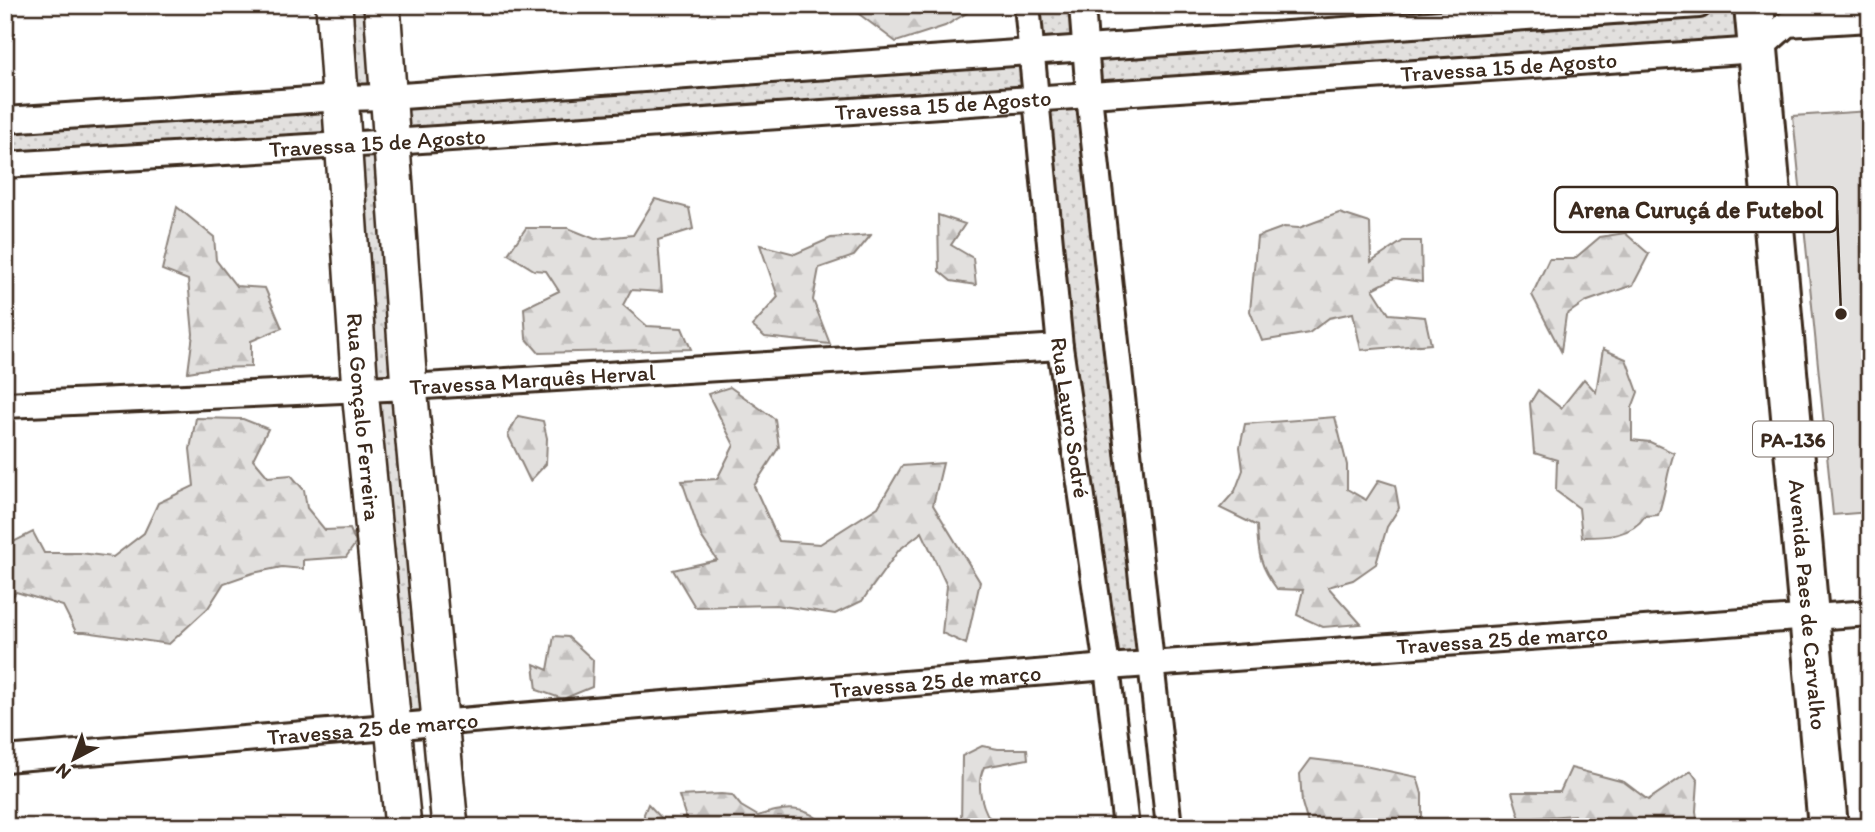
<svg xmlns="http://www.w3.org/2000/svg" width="1875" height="832" viewBox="0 0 1875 832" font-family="Itim,sans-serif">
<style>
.grass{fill:url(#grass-dots);stroke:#8e857e;stroke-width:2;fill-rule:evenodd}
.forest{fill:url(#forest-firs);stroke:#8e857e;stroke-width:2}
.park{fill:#e2e0de;stroke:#8e857e;stroke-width:2}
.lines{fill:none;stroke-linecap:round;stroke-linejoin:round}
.street-casing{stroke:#3b2a1e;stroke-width:30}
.secondary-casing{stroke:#3b2a1e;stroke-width:40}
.primary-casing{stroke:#3b2a1e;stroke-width:44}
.street{stroke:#fff;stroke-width:24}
.secondary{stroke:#fff;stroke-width:35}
.primary{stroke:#fff;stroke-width:38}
.labels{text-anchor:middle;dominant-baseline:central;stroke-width:6;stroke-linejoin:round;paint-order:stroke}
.shield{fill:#fff;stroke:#766a62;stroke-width:2}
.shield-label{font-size:21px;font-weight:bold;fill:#3b2a1e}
.street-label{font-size:23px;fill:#3b2a1e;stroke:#fff}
.leader{fill:none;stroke:#3b2a1e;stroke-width:2.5}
.callout-dot{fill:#3b2a1e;stroke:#fff;stroke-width:2.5}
.callout{fill:#fff;stroke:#3b2a1e;stroke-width:2.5}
.callout-label{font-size:24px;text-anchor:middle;font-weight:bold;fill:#3b2a1e}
</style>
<defs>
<pattern id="grass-dots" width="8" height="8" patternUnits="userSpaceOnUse" patternTransform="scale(1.75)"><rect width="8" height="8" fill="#e2e0de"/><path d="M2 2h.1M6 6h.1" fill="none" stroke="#c3c0be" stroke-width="1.8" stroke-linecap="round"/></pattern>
<pattern id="forest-firs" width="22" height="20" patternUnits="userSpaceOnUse" patternTransform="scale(1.75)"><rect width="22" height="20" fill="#e2e0de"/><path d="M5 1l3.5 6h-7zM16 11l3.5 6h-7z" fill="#c3c0be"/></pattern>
</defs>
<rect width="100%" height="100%" fill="#fff"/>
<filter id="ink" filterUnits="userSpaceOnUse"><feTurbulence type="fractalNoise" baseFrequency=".0143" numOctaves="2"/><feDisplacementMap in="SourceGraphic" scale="14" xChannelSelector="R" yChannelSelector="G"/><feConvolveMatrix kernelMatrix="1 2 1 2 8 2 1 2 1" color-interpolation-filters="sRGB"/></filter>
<g filter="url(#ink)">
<path class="grass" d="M334,5h48l6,92 643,-45 -4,-47h55l4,41 613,-41h55l4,45 -669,45 62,569 -44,3 -73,-567 -642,42 49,579 -47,5 -50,-581 -339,20v-45l335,-22zM1086,47l3,48 -55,5 -2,-48zM388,98l3,44 -47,3 -3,-46z"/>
<path class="forest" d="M554,5h61v6l-53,3z
M847,5h133l-35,21 -49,16z
M1302,5h76l1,2 -77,7z
M655,199l34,9 4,21 -35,11 4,52 -31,-2 -8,15 24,21 35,2 9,21 -152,4 -13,-15 -2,-30 35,-17 -13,-20 -12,-1 -26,-16 18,-26h42l27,11 38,-4z
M177,207l37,30 2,23 20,26 29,2 17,40 -31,13v26l-38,1 -25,4 5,-38 -5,-54 -26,-10z
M1339,213l31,10 1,39 32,-21h18l1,41 -28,-4 -21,11 16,25 36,3 6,27 -70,6 -8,-37 -24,5 -20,15 -47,8 -12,-30 7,-74 27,-10 15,1z
M938,215l27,9 -14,21 22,13 3,27 -25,-4 -12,-10z
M1625,233l24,21 -16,31 -48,17 -19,13 -5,36 -29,-56 17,-36h25l26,-22z
M871,235l-17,21 -35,12 -6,32 17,44 -65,-7 -13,-11 26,-29 -18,-52 35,9 36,-16z
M1603,349l23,10 12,33 -6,16v32l18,2 24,11c-8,22 -8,40 -16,62l-13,1c-14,21 -40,21 -63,21l-3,-29 -23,-17 1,-31 -23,-7 -4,-50 8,-13 23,18 23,-29 12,13z
M730,387l45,32 4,28 -25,39 25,55 41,3 58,-37 24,-41 41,-3 -10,42 47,77 -14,62 -24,-11 5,-47 -25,-54 -23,18 -37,51 -27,13 -59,-9 -81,2 -22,-37 44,-10 -16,-24 -19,-55 35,-2 17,-34 -26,-51z
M518,416l25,5 4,17 -1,26 -16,17 -22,-46z
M1335,417l12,48v24l19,11 13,-20 16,5 4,23 -12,19 -11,37 -23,16 -25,7 33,37 -38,3 -26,-12 6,-25 -26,-1c-17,-23 -19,-35 -20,-63l-37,-18 15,-17 8,-21 -3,-23 5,-23z
M196,418l47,1 25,10 -15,30 15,18 23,-2 13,15 3,18 18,22 25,-1 6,14 -10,14 -43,3v9l-21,-2 -29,6 -29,10 -16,25 -39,36 -84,-12h-9l-13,-26 -47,-14 -11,13v-59l28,-14 11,21h36l33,4 31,-24 14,-30 36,-17 -4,-37z
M554,636l14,1 25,23 -1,27 -29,12 -26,-9 -3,-26 14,6z
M982,746l16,3h29l1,10 -44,8c-9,19 -2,44 12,60h-35l1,-71z
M1311,759l49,6 57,12 5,17v24l-13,9h-100l-7,-24 -2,-29z
M1571,768l53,14 24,18 43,-29 7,10 -2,30 2,16h-119l-5,-12 -54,4 -8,-27h48z
M721,794l11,1 9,11 17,10c25,-9 49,-12 68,11h-141l3,-3 -9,-28z
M648,804l22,23h-25l-1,-13z"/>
<path class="park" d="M1870,111v401l-37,3 -40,-399z"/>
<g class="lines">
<g class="street-casing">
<g id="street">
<path id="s1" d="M1027,5l33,342 47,320 19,160"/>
<path d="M1082,5l7,90 80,732"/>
<path d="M5,120l336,-22 47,-1 1311,-92"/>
<path id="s2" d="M5,165l387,-23 1366,-92 29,-26 83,-5"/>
<path id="s3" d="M5,405l404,-18 651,-40"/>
<path id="s4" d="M5,759l1102,-92 763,-54"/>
</g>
</g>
<g class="secondary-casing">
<g id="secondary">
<path id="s5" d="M334,5l26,385 43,437"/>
<path d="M382,5l27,382 41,440"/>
</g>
</g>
<g class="primary-casing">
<g id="primary">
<path id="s6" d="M1754,5l74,822"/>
</g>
</g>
<use href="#street" class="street"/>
<use href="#secondary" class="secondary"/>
<use href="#primary" class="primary"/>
</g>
</g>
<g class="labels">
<rect class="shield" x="1753" y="421.5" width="80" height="35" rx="5"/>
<g class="shield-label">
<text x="1793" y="439">PA-136</text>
</g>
<g class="street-label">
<text stroke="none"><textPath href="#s2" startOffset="1507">Travessa 15 de Agosto</textPath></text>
<text stroke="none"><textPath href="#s2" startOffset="940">Travessa 15 de Agosto</textPath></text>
<text stroke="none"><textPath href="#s2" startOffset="373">Travessa 15 de Agosto</textPath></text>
<text stroke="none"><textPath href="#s3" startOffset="528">Travessa Marquês Herval</textPath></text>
<text stroke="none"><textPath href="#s5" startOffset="413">Rua Gonçalo Ferreira</textPath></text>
<text stroke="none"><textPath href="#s1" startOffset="415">Rua Lauro Sodré</textPath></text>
<text stroke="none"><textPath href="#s6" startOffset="602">Avenida Paes de Carvalho</textPath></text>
<text stroke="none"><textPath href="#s4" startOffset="1502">Travessa 25 de março</textPath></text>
<text stroke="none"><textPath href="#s4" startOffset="934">Travessa 25 de março</textPath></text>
<text stroke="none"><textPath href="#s4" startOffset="369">Travessa 25 de março</textPath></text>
</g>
</g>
<path class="leader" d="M1841 314L1837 210"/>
<circle class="callout-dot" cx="1841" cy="314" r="7"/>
<rect class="callout" x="1555" y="187" width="282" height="45" rx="7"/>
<g class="callout-label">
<text x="1696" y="218">Arena Curuçá de Futebol</text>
</g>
<rect width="1875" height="832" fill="none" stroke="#fff" stroke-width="28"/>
<rect x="14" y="14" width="1847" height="804" fill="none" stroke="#3b2a1e" stroke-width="2.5" filter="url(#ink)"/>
<g transform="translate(74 759) rotate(221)" stroke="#ffffff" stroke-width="5" paint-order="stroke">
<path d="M0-5L12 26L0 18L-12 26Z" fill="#3b2a1e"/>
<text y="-10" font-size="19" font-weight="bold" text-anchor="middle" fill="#3b2a1e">N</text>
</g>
</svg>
